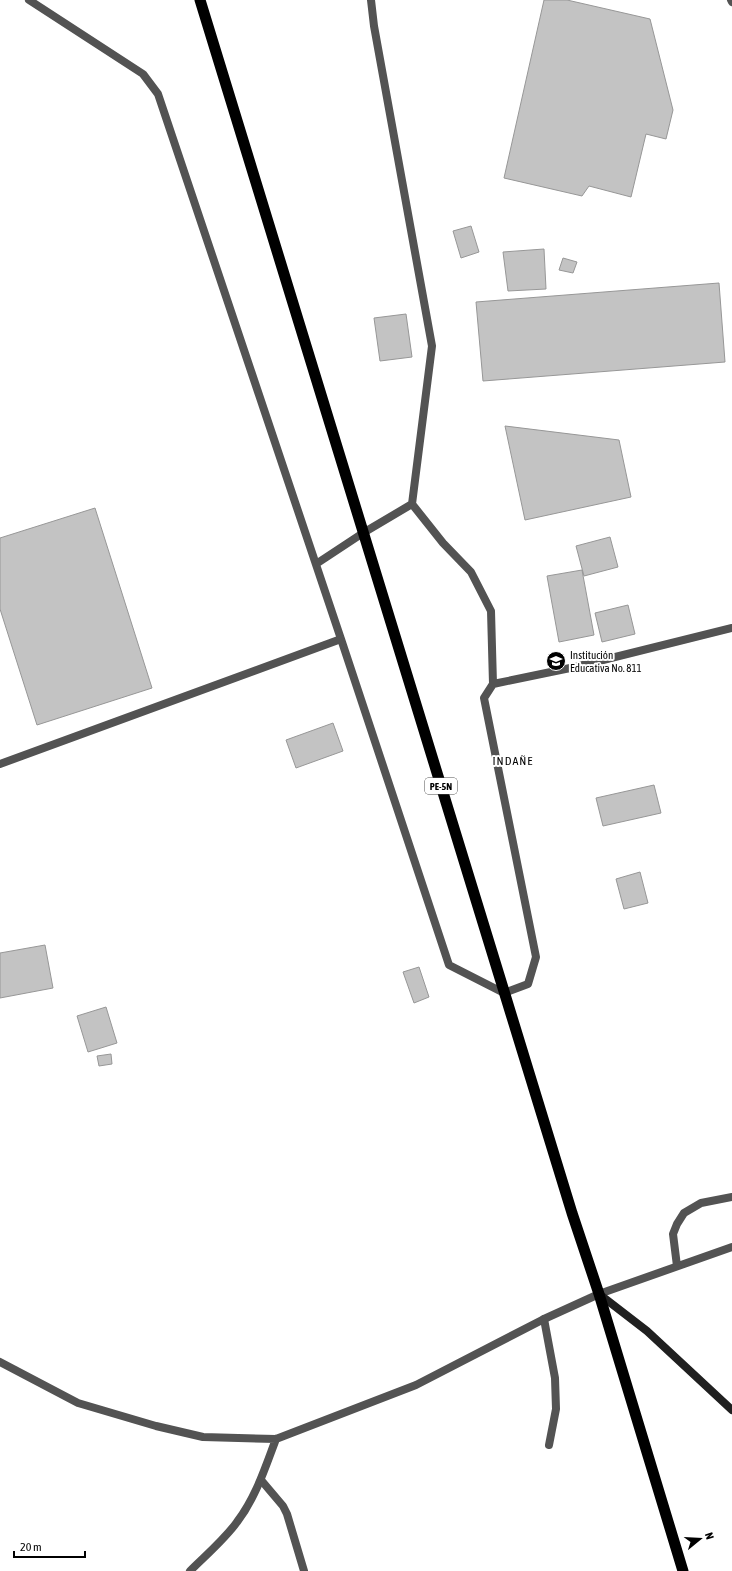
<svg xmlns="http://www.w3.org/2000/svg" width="732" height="1571" viewBox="0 0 732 1571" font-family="'Asap Condensed',sans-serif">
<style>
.building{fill:#c3c3c3;stroke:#979797}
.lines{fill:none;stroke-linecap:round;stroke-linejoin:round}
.service{stroke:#535353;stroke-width:8}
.minor{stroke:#535353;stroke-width:8}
.secondary{stroke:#202020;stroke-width:8}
.trunk{stroke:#000;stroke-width:11}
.labels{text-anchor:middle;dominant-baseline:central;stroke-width:4;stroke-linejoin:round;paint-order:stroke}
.shield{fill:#fff;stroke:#4c4c4c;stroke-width:1}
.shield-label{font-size:10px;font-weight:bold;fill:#000}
.poi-label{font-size:11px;fill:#000;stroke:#fff;text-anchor:start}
.neighbourhood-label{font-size:12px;letter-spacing:1px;fill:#000;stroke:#fff}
</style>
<rect width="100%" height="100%" fill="#fff"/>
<path class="building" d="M544,0h23l83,19 23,91 -7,29 -20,-5 -15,63 -42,-11 -7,10 -78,-18z
M471,226l8,26 -18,6 -8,-27z
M544,249l2,40 -38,2 -5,-39z
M563,258l14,4 -4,11 -14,-3z
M719,283l6,79 -242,19 -7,-79z
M406,314l6,43 -32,4 -6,-43z
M505,426l114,14 12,57 -106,23z
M95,508l57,180 -115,37 -37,-116v-71z
M610,537l8,30 -34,9 -8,-30z
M582,570l12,65 -35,7 -12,-66z
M628,605l7,29 -33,8 -7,-29z
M333,723l10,28 -47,17 -10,-28z
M654,785l7,28 -58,13 -7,-28z
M640,872l8,31 -24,6 -8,-30z
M45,945l8,43 -53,10v-45z
M419,967l10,30 -15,6 -11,-31z
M106,1007l11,36 -29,9 -11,-36z
M111,1054l1,10 -13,2 -2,-10z"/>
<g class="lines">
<path class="service" d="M677,1266l-4,-32 4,-10 7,-11 17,-10 31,-6
M599,1294l133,-47
M544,1319l11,59 1,31 -7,36
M261,1480l22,26 4,8 17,57"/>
<path class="minor" d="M29,0l114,74 15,20 183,545 108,326 55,28 24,-9 8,-27 -52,-259 9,-14 -2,-73 -20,-39 -28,-29 -31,-39 -49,29 -47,31
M371,0l3,26 58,320 -20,158
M731,0l1,2
M493,684l82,-17 157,-39
M0,764l341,-125
M0,1362l78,41 78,23 47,11 73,2 140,-54 128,-66 55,-25
M190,1571c15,-15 35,-32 47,-49 19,-25 28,-54 39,-83"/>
<path class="secondary" d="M599,1294l48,37 85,79"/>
<path class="trunk" d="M200,0l372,1213 27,81 84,277"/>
</g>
<defs>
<g id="school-disc" transform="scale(1)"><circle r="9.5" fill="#000" stroke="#fff"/><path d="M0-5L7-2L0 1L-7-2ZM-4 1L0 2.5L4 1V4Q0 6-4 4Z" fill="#fff"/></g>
</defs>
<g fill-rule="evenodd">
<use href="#school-disc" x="556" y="661"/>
</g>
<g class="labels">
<rect class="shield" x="425" y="778" width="32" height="16" rx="3"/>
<g class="shield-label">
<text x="441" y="786">PE-5N</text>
</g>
<g class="poi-label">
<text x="570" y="655">Institución<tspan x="570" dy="13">Educativa No. 811</tspan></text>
</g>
<g class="neighbourhood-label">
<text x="513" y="761">INDAÑE</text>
</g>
</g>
<g transform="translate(700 1539) rotate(72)" stroke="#ffffff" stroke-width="3" paint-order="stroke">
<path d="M0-3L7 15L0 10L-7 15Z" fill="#000000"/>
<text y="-6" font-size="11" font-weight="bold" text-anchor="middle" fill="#000000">N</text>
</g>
<path d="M14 1551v6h71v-6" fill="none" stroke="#000000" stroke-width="2"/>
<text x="20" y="1551" font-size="12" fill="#000000" stroke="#ffffff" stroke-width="3" paint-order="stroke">20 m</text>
</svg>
